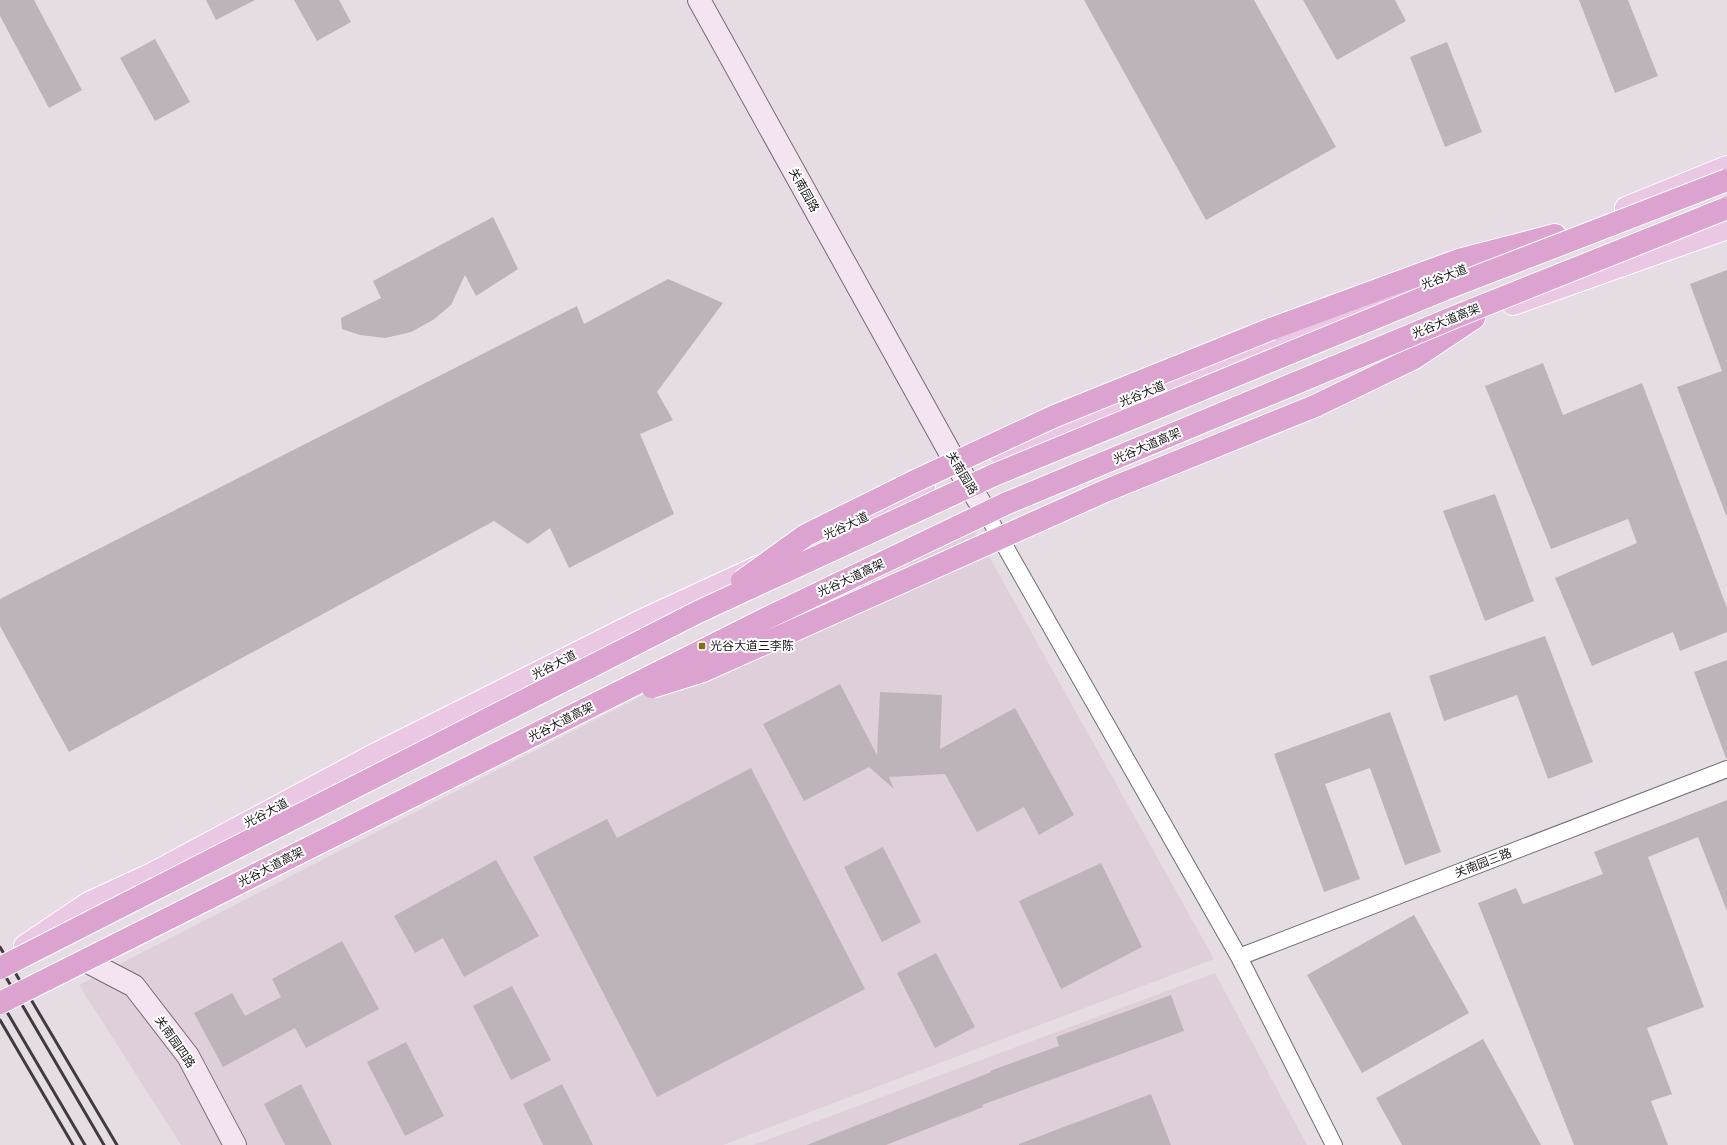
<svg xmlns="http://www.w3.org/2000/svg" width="1727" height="1145" viewBox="0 0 1727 1145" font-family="'Varela Round','Noto Sans SC',sans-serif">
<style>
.built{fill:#decfdb}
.building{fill:#bdb4bb}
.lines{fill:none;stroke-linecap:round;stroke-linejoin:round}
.street-casing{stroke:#736c72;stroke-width:18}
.secondary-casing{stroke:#736c72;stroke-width:24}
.primary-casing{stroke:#fff;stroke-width:24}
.highway-casing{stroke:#fff;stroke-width:24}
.street{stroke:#fff;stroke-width:16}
.secondary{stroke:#f4e3f1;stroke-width:22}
.primary{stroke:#eac7e3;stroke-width:22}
.highway{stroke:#dca2d0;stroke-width:22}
.rail{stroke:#3f3b3e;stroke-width:3}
.highway-bridge-casing{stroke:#fff;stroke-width:24;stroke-linecap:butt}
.highway-bridge{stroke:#dca2d0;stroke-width:22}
.poi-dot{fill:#807112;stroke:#fff;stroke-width:1.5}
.labels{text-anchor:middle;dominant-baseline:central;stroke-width:4;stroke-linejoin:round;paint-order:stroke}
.street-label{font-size:12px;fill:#1b181a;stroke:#fff}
.poi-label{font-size:12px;fill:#1b181a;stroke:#fff;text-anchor:start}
</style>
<rect width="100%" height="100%" fill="#e6dde4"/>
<path class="built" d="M972,526l242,433 -491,186h-542l-102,-160z
M1215,973l92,172h-554z"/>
<path class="building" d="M0,0h34l48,90 -33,18 -49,-92z
M206,0h49l-39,20z
M294,0h45l12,22 -34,19z
M1084,0h170l82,147 -130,73z
M1303,0h92l11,21 -69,39z
M1579,0h49l30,76 -43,17z
M155,39l35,63 -35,19 -35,-63z
M1447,42l35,90 -37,15 -35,-90z
M493,217l25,52 -42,27 -11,-21 -14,30 -18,15 -22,12 -26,6 -25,-3 -18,-6 -1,-11 40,-20 -8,-17z
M1727,270v245h-1l-49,-128 45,-16 -32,-87z
M668,279l55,24 -66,89 16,28 -33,14 34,80 -105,54 -19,-40 -22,16 -34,-23 -425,231 -69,-126v-27l577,-293 7,18z
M1543,363l20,52 79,-32 85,225v24l-47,19 -7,-19 -81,34 -37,-88 82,-35 -9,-24 -77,30 -66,-163z
M1495,494l39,107 -49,20 -42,-110z
M1545,636l48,126 -45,17 -31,-84 -73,26 -15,-45z
M1727,660v98h-1l-32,-86z
M840,684l37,71 3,-63 62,3 -2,54 75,-41 59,107 -35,20 -15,-28 -47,25 -32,-58 -56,3 5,12 -25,-22 -65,34 -41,-77z
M1390,712l51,140 -36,13 -35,-97 -45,16 35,95 -36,13 -50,-138z
M751,768l114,221 -208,108 -124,-240 74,-38 10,19z
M1727,800v111l-29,-74 -50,20 56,150 -57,21 25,66 -21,7 17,44h-94l-96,-242 38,-15 7,16 80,-30 -9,-22z
M883,847l38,75 -39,20 -38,-75z
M496,860l43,76 -75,41 -21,-39 -28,15 -21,-37z
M1101,863l41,84 -81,42 -42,-88z
M1414,915l55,98 -107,60 -55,-98z
M342,941l37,68 -73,39 -11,-20 -72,39 -29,-54 38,-20 13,23 36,-19 -9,-18z
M936,953l39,74 -40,21 -38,-75z
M512,986l39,74 -40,20 -38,-74z
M1171,995l13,36 -202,74 1,2 -97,38h-79l184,-73 -1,-1 69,-25 -3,-9z
M1483,1039l58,106h-139l-26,-47z
M406,1042l38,74 -39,20 -38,-74z
M301,1084l31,61h-47l-21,-41z
M562,1084l31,61h-50l-20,-41z
M1151,1094l20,51h-152v-1z"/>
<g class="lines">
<g class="street-casing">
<path id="street" d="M982,506l257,451 95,188
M1239,957l488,-188"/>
</g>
<g class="secondary-casing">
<path id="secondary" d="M699,0l260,469 23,37
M90,963l44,23 54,70 47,89"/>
</g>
<g class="primary-casing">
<path id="primary" d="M1626,208l101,-41
M1513,304l214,-76
M998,452l253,-103 233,-87
M865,517l59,-29
M25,946l64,-43 63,-29 224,-120 265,-133 117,-54"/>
</g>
<g class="highway-casing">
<path id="highway" d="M1271,329l188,-69 96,-25
M1315,406l99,-48 60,-40"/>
</g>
<use href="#street" class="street"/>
<use href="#secondary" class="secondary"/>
<use href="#primary" class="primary"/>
<use href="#highway" class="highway"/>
<path class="rail" d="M0,947l117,198
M0,967l104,178
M0,1000l85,145
M0,1020l73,125"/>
<g class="highway-bridge-casing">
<path id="highway-bridge" d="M742,581l64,-46 107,-53 142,-66 216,-87
M652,687l51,-16 402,-180 210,-85
M0,968l698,-356 296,-137 451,-186 282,-109
M0,1003l763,-383 242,-116 452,-188 270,-108"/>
</g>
<use href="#highway-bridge" class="highway-bridge"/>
</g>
<rect class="poi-dot" x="698" y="642" width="8" height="8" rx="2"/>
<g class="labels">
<g class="street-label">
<text transform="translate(804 190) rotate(61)">关南园路</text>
<text transform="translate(1444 277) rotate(-21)">光谷大道</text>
<text transform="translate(1446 321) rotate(-22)">光谷大道高架</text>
<text transform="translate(1142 394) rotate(-22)">光谷大道</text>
<text transform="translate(1147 446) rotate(-23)">光谷大道高架</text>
<text transform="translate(962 473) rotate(59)">关南园路</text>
<text transform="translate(846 526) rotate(-25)">光谷大道</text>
<text transform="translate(851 578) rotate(-25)">光谷大道高架</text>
<text transform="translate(554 665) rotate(-27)">光谷大道</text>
<text transform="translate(561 722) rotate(-27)">光谷大道高架</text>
<text transform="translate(266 813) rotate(-28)">光谷大道</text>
<text transform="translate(1483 863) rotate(-21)">关南园三路</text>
<text transform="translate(271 867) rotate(-27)">光谷大道高架</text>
<text transform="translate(175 1042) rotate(55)">关南园四路</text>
</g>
<g class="poi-label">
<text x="710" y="646">光谷大道三李陈</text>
</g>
</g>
</svg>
